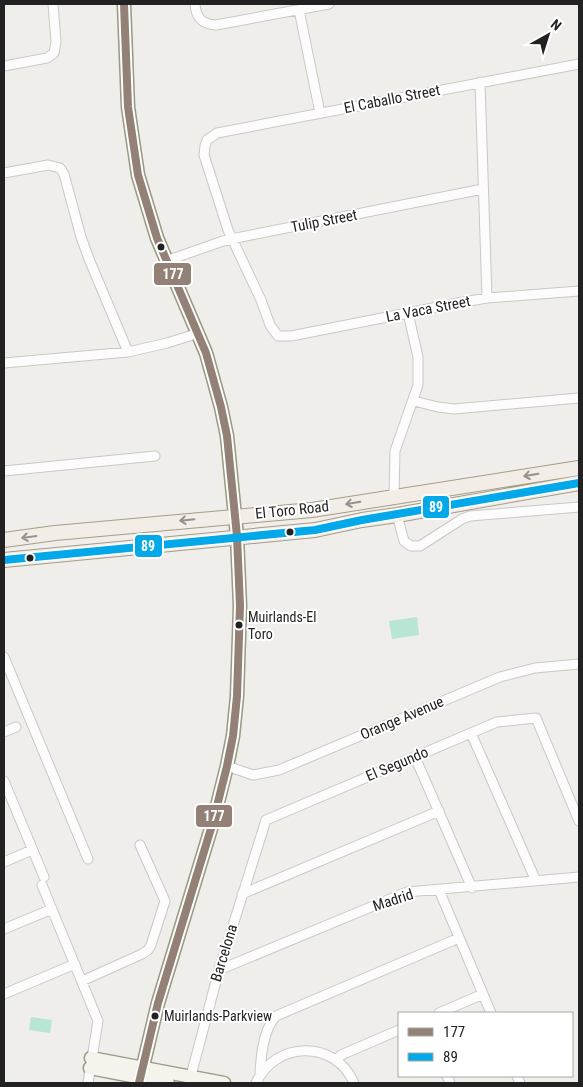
<svg xmlns="http://www.w3.org/2000/svg" width="583" height="1087" viewBox="0 0 583 1087" font-family="'Roboto Condensed',sans-serif">
<style>
.pitch{fill:#b7e6d2}
.lines{fill:none;stroke-linecap:round;stroke-linejoin:round}
.street-casing{stroke:#c9c8c7;stroke-width:11}
.secondary-casing{stroke:#999a82;stroke-width:15}
.primary-casing{stroke:#a79c86;stroke-width:16}
.street{stroke:#fdfcfc;stroke-width:9}
.secondary{stroke:#f4f4ed;stroke-width:12}
.primary{stroke:#f3ede7;stroke-width:14}
.bus-1-casing{stroke:#fff;stroke-width:11}
.bus-2-casing{stroke:#fff;stroke-width:11}
.bus-1{stroke:#938177;stroke-width:8}
.bus-2{stroke:#02a8e8;stroke-width:8}
.oneway{stroke:#95928e}
.bus-dot{fill:#222;stroke:#fff;stroke-width:2}
.labels{text-anchor:middle;dominant-baseline:central;stroke-width:4;stroke-linejoin:round;paint-order:stroke}
.bus-label{font-size:14px;fill:#222;stroke:#fff;text-anchor:start}
.street-label{font-size:15px;fill:#222;stroke:#fff}
.line-badge{stroke:#fff;stroke-width:2}
.badge-label{font-size:14px;text-anchor:middle;font-weight:bold;fill:#fff}
</style>
<rect width="100%" height="100%" fill="#f0eeeb"/>
<path class="pitch" d="M417,617l2,18 -27,4 -3,-18z
M31,1017l21,3 -2,13 -21,-3z"/>
<g class="lines">
<g class="street-casing">
<path id="street" d="M195,4c1,14 7,20 21,21l113,-21
M299,10l21,103
M579,64l-362,69 -10,7 -2,6 -1,9 24,75 33,70 9,25 8,11h13l167,-33 29,-5 92,-7
M4,66l43,-8 7,-5 2,-11 -3,-38
M480,82l7,216
M4,173l44,-8 12,3 4,6 17,63 8,22 39,93
M166,261l57,-20 18,-4 242,-48
M4,363l124,-11 39,-9 32,-10
M414,401l24,6 16,2 125,-11
M4,471l151,-15
M394,497l1,-46 23,-66v-28l-10,-44
M397,515l7,26 7,5h9l42,-27 8,-3 109,-9
M4,657l84,202
M4,732l12,-5
M471,733l65,148
M415,757l57,131
M227,766l26,9 26,-5 221,-93 35,-9 44,-4
M4,781l40,96
M4,862l28,-12
M42,885l56,136 -10,62
M439,890l52,123
M242,894l197,-83
M4,929l48,-20
M219,970l188,-78 172,-15
M82,981l60,-27 6,-4 3,-5 14,-44 -25,-56
M4,994l71,-30
M439,1013l44,-19
M336,1060l5,-5 58,-25
M260,1074c1,-18 3,-44 16,-58l183,-78
M447,1076l3,7
M517,1076l3,7
M189,1083l30,-113 47,-150 231,-98 39,-4 43,103
M256,1083c19,-42 79,-44 98,0"/>
</g>
<g class="secondary-casing">
<path id="secondary" d="M124,4l4,103 10,68 19,63 49,115 15,54 6,29 10,100 3,70 -3,90 -4,40 -6,30 -14,56 -55,181 -19,80
M91,1058l133,25
M90,1068l78,15"/>
</g>
<g class="primary-casing">
<path id="primary" d="M4,540l51,-7 257,-23 267,-42
M4,560l311,-30 47,-10 35,-5 182,-32"/>
</g>
<use href="#street" class="street"/>
<use href="#secondary" class="secondary"/>
<use href="#primary" class="primary"/>
<g class="bus-1-casing">
<path id="bus-1" d="M124,4l4,103 10,68 19,63 49,115 15,54 6,29 10,100 3,70 -3,90 -4,40 -6,30 -14,56 -55,181 -19,80"/>
</g>
<g class="bus-2-casing">
<path id="bus-2" d="M4,560l311,-30 47,-10 217,-37"/>
</g>
<use href="#bus-1" class="bus-1"/>
<use href="#bus-2" class="bus-2"/>
</g>
<defs><path id="oneway-shaft" d="M-6 0H5M1.5-3L5.5 0L1.5 3" fill="none" stroke-width="1.6" stroke-linecap="round" stroke-linejoin="round" transform="scale(1.25)"/></defs>
<g class="oneway">
<use href="#oneway-shaft" transform="translate(531 475) rotate(171)"/>
<use href="#oneway-shaft" transform="translate(353 503) rotate(171)"/>
<use href="#oneway-shaft" transform="translate(187 520) rotate(174)"/>
<use href="#oneway-shaft" transform="translate(29 537) rotate(172)"/>
</g>
<g class="bus-dot">
<circle cx="161" cy="247" r="4.5"/>
<circle cx="290" cy="532" r="4.5"/>
<circle cx="30" cy="558" r="4.5"/>
<circle cx="239" cy="625" r="4.5"/>
<circle cx="155" cy="1016" r="4.5"/>
</g>
<g class="labels">
<g class="bus-label">
<text x="248" y="617">Muirlands-El<tspan x="248" dy="17">Toro</tspan></text>
<text x="164" y="1016">Muirlands-Parkview</text>
</g>
<g class="street-label">
<text transform="translate(392 99) rotate(-11)">El Caballo Street</text>
<text transform="translate(324 221) rotate(-11)">Tulip Street</text>
<text transform="translate(428 309) rotate(-11)">La Vaca Street</text>
<text transform="translate(292 510) rotate(-6)">El Toro Road</text>
<text transform="translate(402 718) rotate(-23)">Orange Avenue</text>
<text transform="translate(397 764) rotate(-23)">El Segundo</text>
<text transform="translate(393 900) rotate(-18)">Madrid</text>
<text transform="translate(224 953) rotate(-73)">Barcelona</text>
</g>
</g>
<g class="line-badge">
<rect x="153" y="262" width="39" height="24" rx="5" fill="#938177"/>
<rect x="422" y="495" width="28" height="24" rx="5" fill="#02a8e8"/>
<rect x="134" y="534" width="29" height="24" rx="5" fill="#02a8e8"/>
<rect x="195" y="804" width="38" height="24" rx="5" fill="#938177"/>
</g>
<g class="badge-label">
<text x="173" y="279">177</text>
<text x="436" y="512">89</text>
<text x="148" y="551">89</text>
<text x="214" y="821">177</text>
</g>
<rect width="583" height="1087" fill="none" stroke="#222222" stroke-width="10"/>
<rect x="398" y="1012" width="175" height="65" fill="#ffffff" stroke="#a7a7a7"/>
<rect x="408" y="1028" width="25" height="8" fill="#938177" stroke="#a7a7a7"/>
<text x="443" y="1037" font-size="15" fill="#222222">177</text>
<rect x="408" y="1053" width="25" height="8" fill="#02a8e8" stroke="#a7a7a7"/>
<text x="443" y="1062" font-size="15" fill="#222222">89</text>
<g transform="translate(548 35) rotate(39)" stroke="#ffffff" stroke-width="4" paint-order="stroke">
<path d="M0-4L9 19L0 12L-9 19Z" fill="#222222"/>
<text y="-8" font-size="14" font-weight="bold" text-anchor="middle" fill="#222222">N</text>
</g>
</svg>
